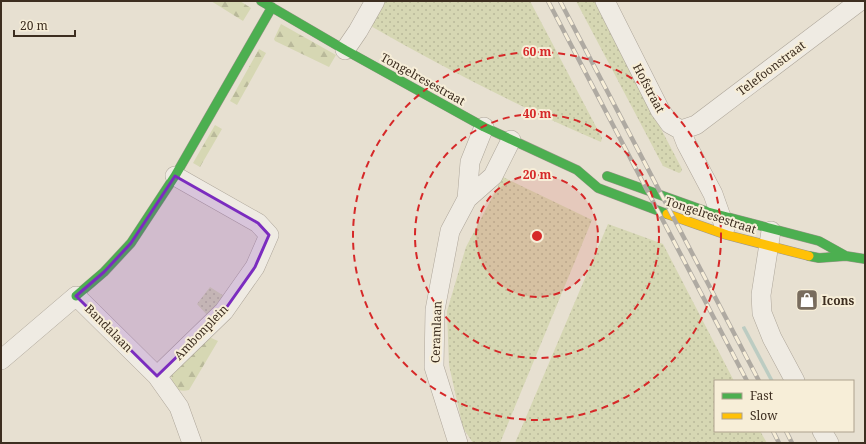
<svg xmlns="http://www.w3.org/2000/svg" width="866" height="444" viewBox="0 0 866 444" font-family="'Noto Serif',serif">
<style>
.grass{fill:url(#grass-dots)}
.forest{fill:url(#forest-firs)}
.water{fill:#bcccc2}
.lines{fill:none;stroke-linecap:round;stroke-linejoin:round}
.street-casing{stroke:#ada599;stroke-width:20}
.fast-casing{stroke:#9c958a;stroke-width:10}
.slow-casing{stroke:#9c958a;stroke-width:10}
.street{stroke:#efebe3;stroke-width:19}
.fast{stroke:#4caf50;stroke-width:9}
.slow{stroke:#ffc107;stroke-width:9}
.rail-casing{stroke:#afaaa2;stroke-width:4.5}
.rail{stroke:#f7eed8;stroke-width:3;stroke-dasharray:9;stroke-linecap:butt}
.marked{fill:#7b2cbf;fill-opacity:0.2;stroke:#7b2cbf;stroke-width:3;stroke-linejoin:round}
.ring{fill:none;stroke:#d62828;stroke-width:2;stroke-dasharray:7 5}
.labels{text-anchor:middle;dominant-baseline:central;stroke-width:4;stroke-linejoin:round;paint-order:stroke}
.street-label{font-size:12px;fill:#3d2e20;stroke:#f7eed8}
.poi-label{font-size:12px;font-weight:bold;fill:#3d2e20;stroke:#f7eed8;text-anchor:start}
.centre{fill:#d62828;stroke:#f7eed8;stroke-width:2}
.ring-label{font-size:12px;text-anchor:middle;font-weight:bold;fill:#d62828;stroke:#f7eed8;stroke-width:4;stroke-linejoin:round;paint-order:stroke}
</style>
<defs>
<pattern id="grass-dots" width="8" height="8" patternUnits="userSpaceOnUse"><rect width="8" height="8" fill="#d6d7b3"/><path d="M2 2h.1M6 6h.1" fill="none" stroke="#b9b99a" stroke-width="1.8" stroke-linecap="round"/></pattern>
<pattern id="forest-firs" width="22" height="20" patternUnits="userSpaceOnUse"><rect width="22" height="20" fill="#d6d7b3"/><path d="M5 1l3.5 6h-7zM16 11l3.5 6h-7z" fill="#b9b99a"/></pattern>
</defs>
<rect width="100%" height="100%" fill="#e7e0d1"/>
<path class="grass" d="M383,1h147l72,137 -1,4c-80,-34 -157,-74 -232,-117z
M576,1h18l88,168 -1,3 -2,1 -16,-7z
M503,177l89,43 -92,223h-27l-10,-15 -14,-63 -2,-54 19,-64z
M608,224l55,20 71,137h-19v50h45l7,12h-252z
M210,287l14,9 -16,20 -11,-12z"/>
<path class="forest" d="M211,1h29l11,7 -8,13z
M281,24l55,31 -7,12 -54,-26 -1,-2z
M259,49l7,4 -29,52 -7,-4z
M215,125l7,4 -22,38 -7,-4z
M209,337l9,4 -29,49c-13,3 -17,-4 -18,-16z"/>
<path class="water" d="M745,326l29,55h-4l-28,-53v-1z"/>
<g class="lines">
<g class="street-casing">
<path id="street" d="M605,1l55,109 10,14 11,6 5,13 27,51 12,34
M345,50l13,-19 17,-30
M681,130l15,-5 164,-124
M467,199l3,-37 14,-35
M771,231l-10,64 1,18 10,25 23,43
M1,360l75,-64 81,80 22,31 13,36
M157,376l67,-65 31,-44 14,-32 -11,-12 -83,-47
M822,431l7,12
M458,443l-24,-76 1,-57 15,-79 17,-32 26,-23 18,-36"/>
</g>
<g class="fast-casing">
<path id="fast" d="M261,1l84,49 139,77 93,43 21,18 69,26
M607,176l101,36 111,29 27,15
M809,256l10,2 27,-2 19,3
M76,296l28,-24 27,-29 44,-67 97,-169"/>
</g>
<g class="slow-casing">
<path id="slow" d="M667,214l60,21 82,21"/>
</g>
<use href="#street" class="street"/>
<use href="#fast" class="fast"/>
<use href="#slow" class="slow"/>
<g class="rail-casing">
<path id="rail" d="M548,1l199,380
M560,1l199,380
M773,431l6,12
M786,431l6,12"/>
</g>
<use href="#rail" class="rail"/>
</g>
<path class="marked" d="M175,176l83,47 11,12 -14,32 -31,44 -67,65 -81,-80 28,-24 27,-29z"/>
<circle cx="537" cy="236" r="61" fill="#d62828" fill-opacity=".12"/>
<g class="ring">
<circle cx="537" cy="236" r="61"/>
<circle cx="537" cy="236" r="122"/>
<circle cx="537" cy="236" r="184"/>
</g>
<defs>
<g id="shop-square" transform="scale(1.15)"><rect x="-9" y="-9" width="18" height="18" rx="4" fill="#786c5e" stroke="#f7eed8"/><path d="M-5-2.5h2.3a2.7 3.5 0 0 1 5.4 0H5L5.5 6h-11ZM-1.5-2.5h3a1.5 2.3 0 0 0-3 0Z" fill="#fff"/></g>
</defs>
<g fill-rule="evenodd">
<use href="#shop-square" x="807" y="300"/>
</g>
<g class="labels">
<g class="street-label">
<text transform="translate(771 68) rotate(-37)">Telefoonstraat</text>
<text transform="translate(423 79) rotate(29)">Tongelresestraat</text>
<text transform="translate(649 88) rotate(62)">Hofstraat</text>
<text transform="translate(711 215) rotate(18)">Tongelresestraat</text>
<text transform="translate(109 328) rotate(45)">Bandalaan</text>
<text transform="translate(201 332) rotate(-46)">Ambonplein</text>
<text transform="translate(436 332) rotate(-88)">Ceramlaan</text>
</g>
<g class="poi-label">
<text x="822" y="300">Icons</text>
</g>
</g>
<circle cx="537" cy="236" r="6" class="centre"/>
<g class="ring-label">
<text x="537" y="56">60 m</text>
<text x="537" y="118">40 m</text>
<text x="537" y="179">20 m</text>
</g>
<rect width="866" height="444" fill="none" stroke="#3d2e20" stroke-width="4"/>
<rect x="714" y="380" width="140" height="52" fill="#f7eed8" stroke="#ada18e"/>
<rect x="722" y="393" width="20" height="6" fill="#4caf50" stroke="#ada18e"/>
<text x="750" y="400" font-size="12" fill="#3d2e20">Fast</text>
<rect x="722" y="413" width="20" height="6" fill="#ffc107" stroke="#ada18e"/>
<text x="750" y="420" font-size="12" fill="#3d2e20">Slow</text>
<path d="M14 30v6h61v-6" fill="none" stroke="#3d2e20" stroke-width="2"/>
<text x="20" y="30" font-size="12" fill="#3d2e20" stroke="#f7eed8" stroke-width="3" paint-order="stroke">20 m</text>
</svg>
